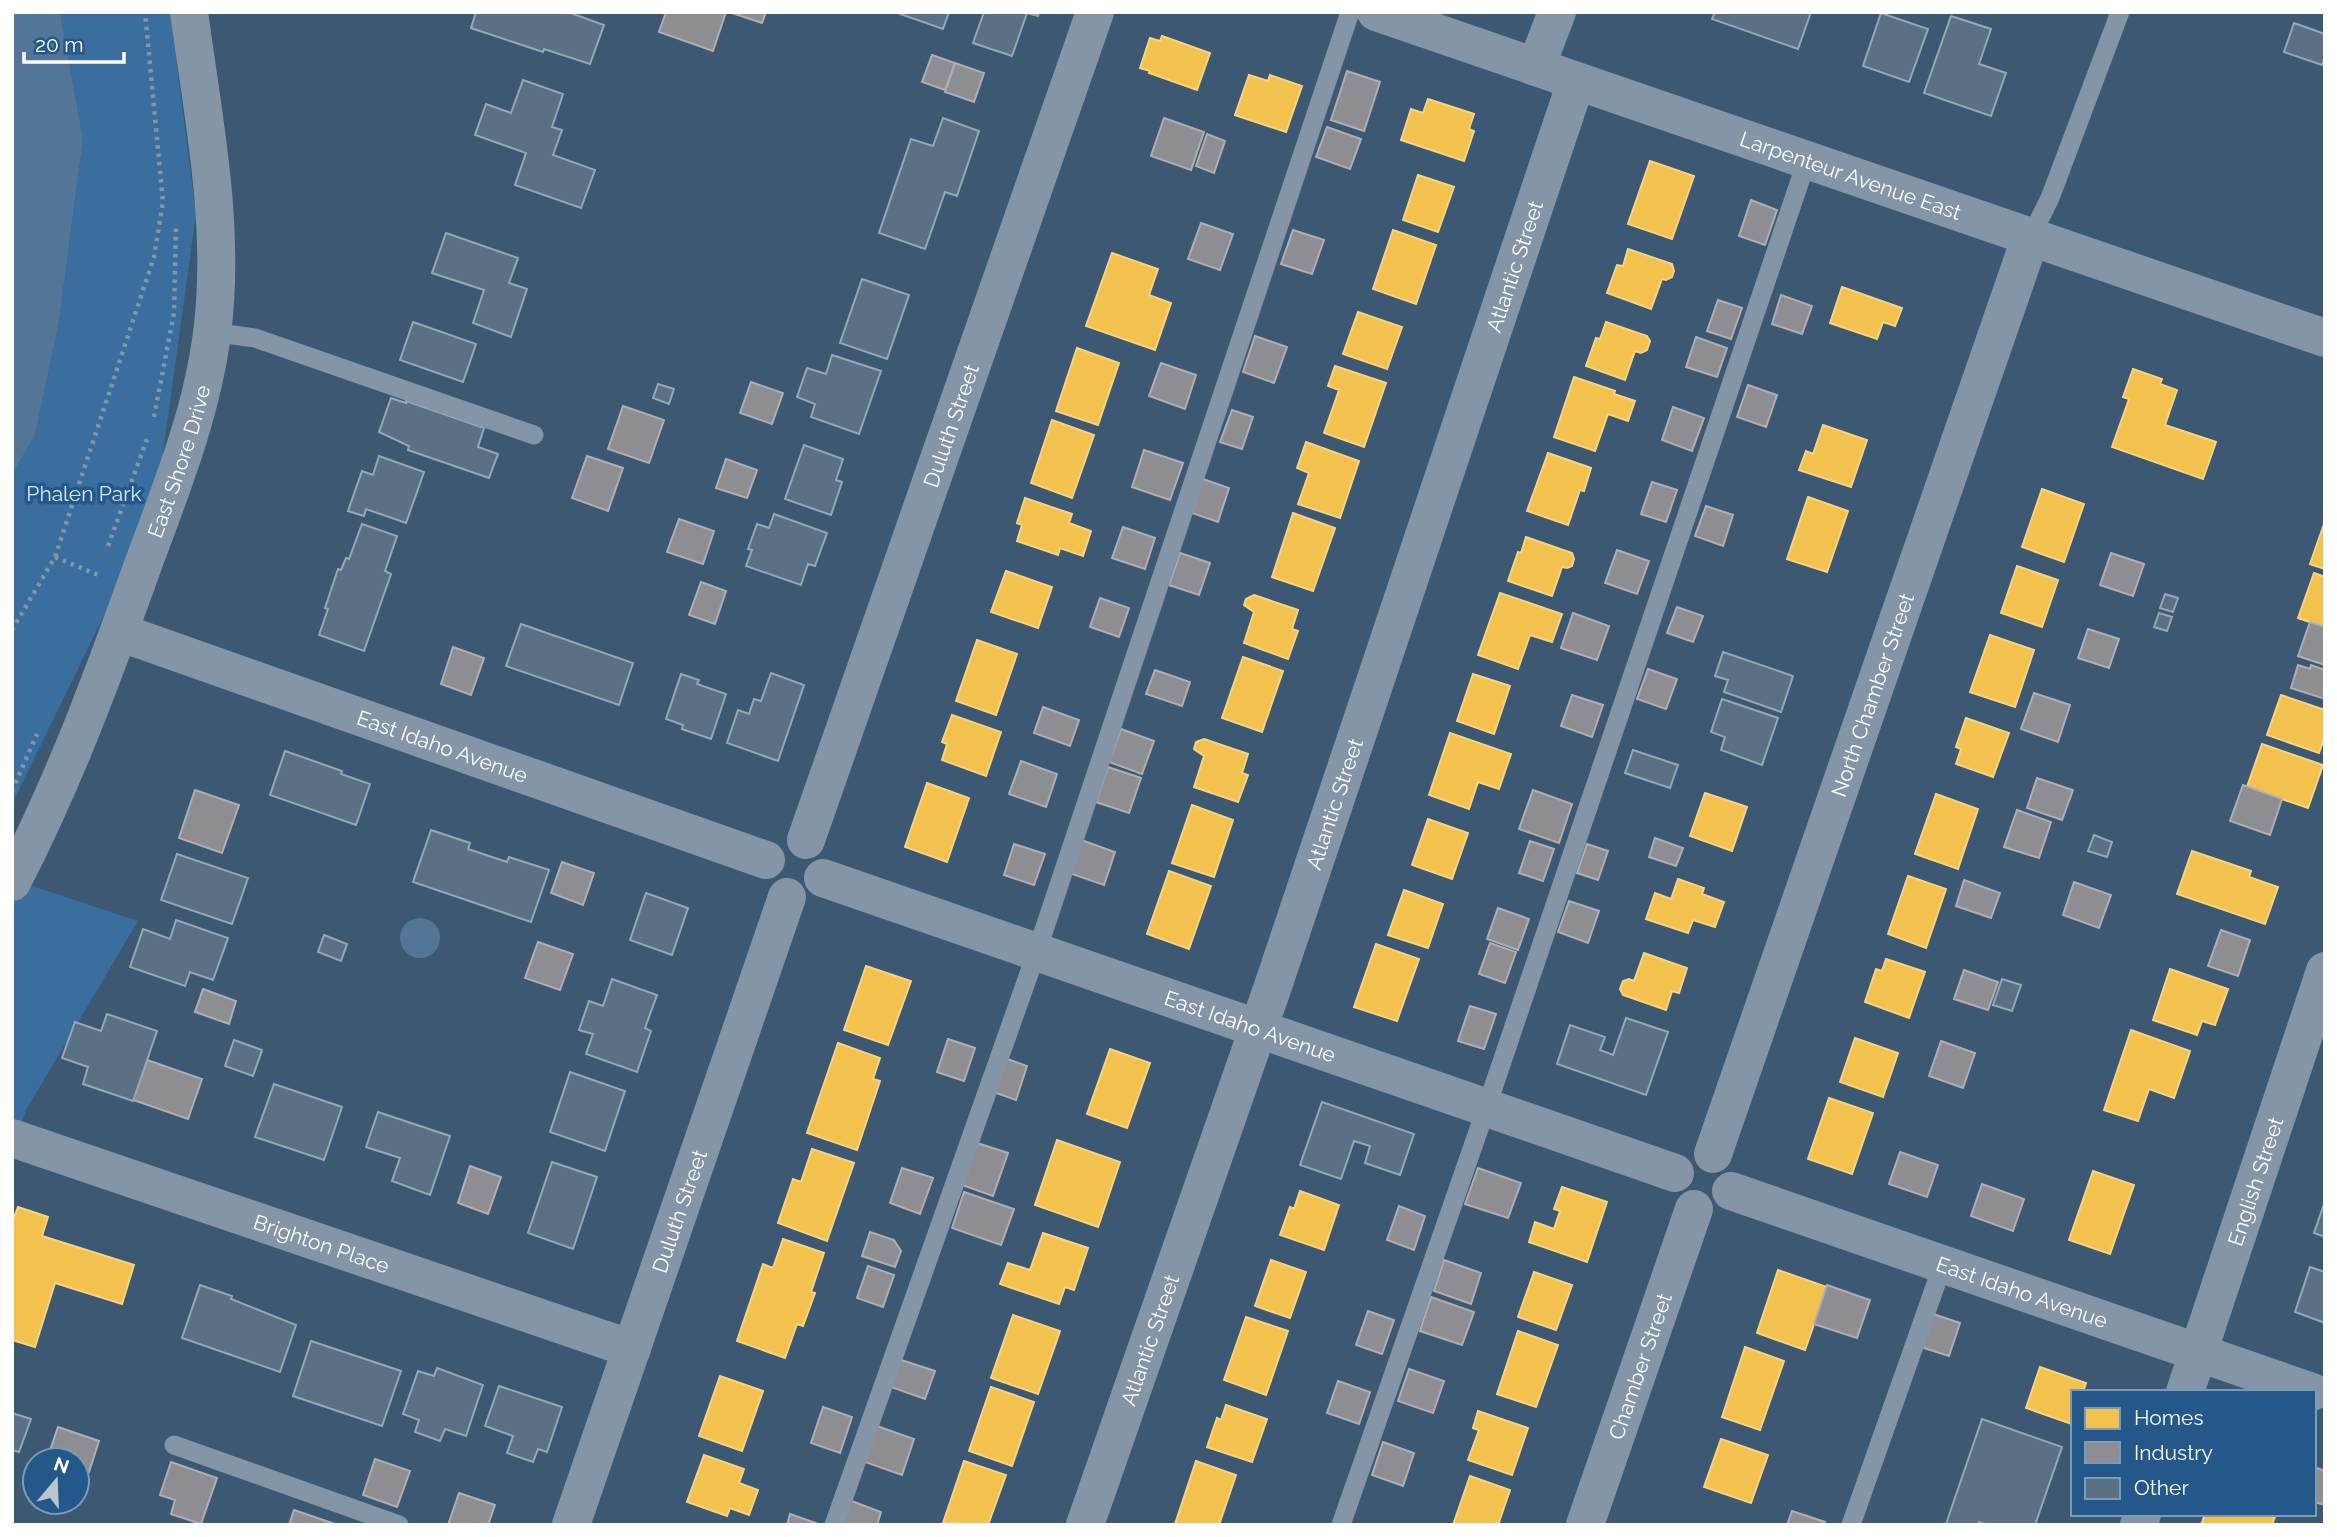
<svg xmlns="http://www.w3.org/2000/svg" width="2337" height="1537" viewBox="0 0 2337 1537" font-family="Raleway,sans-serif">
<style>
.green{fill:#396e9f}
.water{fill:#537597}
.homes{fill:#f2c14e;stroke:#f6d483;stroke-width:2}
.industry{fill:#8d8d92;stroke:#afafb3;stroke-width:2}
.building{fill:#597085;stroke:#97a7b6;stroke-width:2}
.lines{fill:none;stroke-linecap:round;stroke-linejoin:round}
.path{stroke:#8395a7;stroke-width:4.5;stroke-dasharray:3.5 5;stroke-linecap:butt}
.service{stroke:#8395a7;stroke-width:19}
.minor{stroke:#8395a7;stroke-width:38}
.tertiary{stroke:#8395a7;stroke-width:38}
.labels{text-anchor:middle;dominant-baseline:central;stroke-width:7;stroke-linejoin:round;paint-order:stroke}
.street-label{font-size:21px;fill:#fff;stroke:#25588a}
.park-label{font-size:21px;fill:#d6e8f7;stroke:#25588a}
</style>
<rect width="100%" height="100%" fill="#3c5873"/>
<path class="green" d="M60,12h110l26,202 -41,297 -143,293v-329l23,-40 24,-113 24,-183z
M12,879l126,42 -112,189 -14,41z"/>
<path class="water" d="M12,12h48l23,127 -24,183 -24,113 -23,40z
M400 938a20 20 0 1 1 40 0a20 20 0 1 1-40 0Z"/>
<path class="homes" d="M1162,36l48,17 -13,37 -48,-17 1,-2 -10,-3 10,-30 10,3z
M1249,75l19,6 2,-6 32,11 -16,46 -51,-17z
M1428,99l46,15 -5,15 5,2 -10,30 -63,-21 10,-31 12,4z
M1650,161l44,15 -22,63 -44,-15z
M1418,175l36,12 -16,45 -35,-12z
M1393,230l43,15 -20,59 -43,-15z
M1628,249l44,15 2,7 -2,6 -6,3 -4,-1 -11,30 -44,-16 10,-28 6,1z
M1112,253l46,16 -9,26 22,8 -16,47 -69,-24z
M1842,287l60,21 -7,18 -12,-4 -6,17 -47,-16z
M1358,312l44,15 -15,42 -44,-15z
M1606,322l41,14 3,5 -3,9 -6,3 -6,-2 -10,29 -39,-14 10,-28 4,1z
M1077,348l42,15 -21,62 -42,-14z
M1335,366l51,17 -22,64 -40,-14 15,-43 -11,-4z
M2133,369l29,10 -2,5 17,6 -12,35 51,17 -13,37 -91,-32 17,-48 -6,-2z
M1574,377l41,14 -1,3 21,7 -7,20 -20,-7 -13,37 -41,-14z
M1052,420l42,15 -22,63 -41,-15z
M1823,425l44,15 -16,47 -52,-17 7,-19 7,3z
M1306,442l53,19 -19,57 -42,-14 11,-31 -12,-5z
M1548,453l43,15 -7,23 -4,-1 -12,35 -41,-14z
M2042,489l42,15 -20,58 -42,-15z
M1808,497l40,14 -21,61 -40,-13z
M1025,498l47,16 -3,9 22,8 -8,25 -23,-8 -2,7 -41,-14 5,-16 -5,-2z
M1293,513l42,15 -22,63 -41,-14z
M2324,524l1,1v44l-15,-5z
M1526,537l46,16 2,6 -2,7 -5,2 -5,-1 -10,29 -44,-15 10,-29 3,1z
M2017,566l41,14 -16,47 -41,-14z
M1006,571l46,16 -14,41 -47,-16z
M2314,573l11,4v50l-27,-9z
M1500,593l62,21 -10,28 -22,-7 -12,34 -40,-14z
M1254,595l44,15 -6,19 6,2 -10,28 -44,-16 10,-31 -10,-7 2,-6z
M1990,635l44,15 -19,57 -45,-15z
M977,640l40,14 -21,61 -40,-14z
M1243,657l40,14 -21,61 -40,-14z
M1473,674l37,12 -16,48 -37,-13z
M2281,695l44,15v26l-6,17 -52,-18z
M952,715l49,17 -15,44 -44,-16 5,-16 -5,-2z
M1966,718l43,15 -16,44 -37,-13 5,-15 -5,-2z
M1450,733l61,21 -12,35 -21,-7 -9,27 -40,-14z
M1204,739l44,15 -6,19 6,2 -10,27 -44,-15 10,-31 -10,-7 2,-7z
M2262,744l61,21 -15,43 -61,-21z
M927,783l42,15 -22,64 -42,-15z
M1705,793l42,14 -15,44 -42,-15z
M1936,794l42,15 -20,60 -43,-15z
M1192,805l41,15 -19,57 -42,-14z
M1428,819l40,14 -16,46 -40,-14z
M2192,851l59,20 -2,6 29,10 -13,37 -88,-30z
M1169,871l42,15 -22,63 -42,-15z
M1908,876l38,13 -20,59 -38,-14z
M1678,879l26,9 -2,6 22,8 -9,25 -22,-7 -5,13 -42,-14 9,-26 16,6z
M1404,890l39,14 -15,44 -40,-13z
M1376,944l43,15 -22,62 -43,-14z
M1644,953l43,15 -8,25 -7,-2 -6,19 -43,-15 -3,-6 3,-8 6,-2 5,2z
M1886,959l39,13 -16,46 -44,-16 11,-33 6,2z
M866,966l45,15 -23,64 -44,-15z
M2170,969l58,20 -13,36 -13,-4 -5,14 -44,-15z
M2131,1030l59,21 -16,47 -25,-9 -11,32 -34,-11z
M1855,1038l43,15 -15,44 -43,-15z
M838,1043l42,15 -7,21 7,2 -23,69 -50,-17z
M1110,1049l40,14 -23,65 -40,-14z
M1829,1098l44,15 -21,61 -44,-15z
M1057,1140l63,22 -22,65 -63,-22z
M812,1149l42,14 -27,78 -49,-18 15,-44 8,3z
M2093,1171l41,14 -24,69 -41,-14z
M1562,1187l45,15 -20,60 -58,-20 6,-20 19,7 6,-18 -6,-2z
M1300,1191l39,14 -15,45 -44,-15 10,-28 4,2z
M18,1207l30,10 -6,19 92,29 -12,39 -67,-21 -20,64 -23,-7v-117z
M1043,1233l45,15 -14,42 -9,-3 -6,17 -59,-20 8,-21 22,7z
M783,1239l41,14 -13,39 4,1 -12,33 -6,-2 -12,34 -48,-17 26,-77 10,4z
M1271,1260l35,12 -16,46 -35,-12z
M1778,1270l49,17 -22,63 -48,-17z
M1534,1272l38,13 -16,45 -38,-13z
M1013,1315l47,16 -22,63 -47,-16z
M1246,1317l42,14 -22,64 -42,-15z
M1518,1331l40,14 -22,62 -39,-13z
M1745,1347l39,14 -24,69 -38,-13z
M2040,1367l46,16 -3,9h-10l-1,32 -46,-16z
M720,1376l43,15 -21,60 -43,-15z
M991,1387l43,15 -22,64 -43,-15z
M1226,1405l41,14 -15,43 -45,-15 10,-29 4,2z
M1478,1411l50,17 -16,47 -44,-15 11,-30 -6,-2z
M1721,1439l47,16 -17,48 -47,-16z
M704,1455l40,14 -5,14 19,7 -9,25 -19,-7 -3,8 -40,-14z
M964,1461l42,14 -18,50 -45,-2z
M1196,1461l40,14 -17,50 -44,-1z
M1470,1476l40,14 -12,35h-45z
M2205,1514h71l-4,11h-71z"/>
<path class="industry" d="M666,12h60l-13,39 -54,-19z
M729,12h37l-4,11z
M932,55l23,8 -10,27 -23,-8z
M955,63l29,10 -10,29 -29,-10z
M1347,71l33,11 -16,49 -33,-11z
M1164,118l40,14 -13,38 -40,-14z
M1327,127l34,12 -11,30 -34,-12z
M1207,134l18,7 -11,32 -18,-7z
M1751,200l26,10 -12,35 -26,-9z
M1201,223l32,11 -13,36 -32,-11z
M1293,230l31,10 -12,34 -31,-10z
M1781,295l31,11 -10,28 -30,-10z
M1718,300l24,8 -11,31 -24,-8z
M1255,336l32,11 -13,36 -31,-11z
M1696,337l31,11 -10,29 -31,-10z
M1161,363l35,12 -11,34 -36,-13z
M751,382l32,11 -11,31 -32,-11z
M1748,385l29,10 -11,32 -29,-10z
M623,406l41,14 -15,43 -41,-14z
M1673,407l31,11 -12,33 -30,-11z
M1232,410l21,7 -11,32 -22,-7z
M1144,450l39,13 -13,37 -38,-13z
M587,456l36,12 -15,43 -36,-13z
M726,459l31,11 -10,28 -31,-10z
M1203,479l26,9 -11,34 -26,-9z
M1652,482l25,8 -11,32 -25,-8z
M1706,506l27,9 -10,31 -28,-10z
M679,519l35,12 -11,33 -36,-12z
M1123,527l32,11 -10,31 -33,-11z
M1617,550l32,11 -12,33 -32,-11z
M1180,553l30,10 -11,32 -30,-10z
M2111,553l33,11 -11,32 -33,-11z
M701,582l25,9 -11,33 -26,-9z
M1100,598l29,10 -10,29 -29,-10z
M1677,607l26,9 -10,26 -26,-9z
M1573,613l36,13 -12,34 -36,-12z
M2310,622l15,5v38l-27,-9z
M2088,629l31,10 -10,29 -31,-10z
M453,647l31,11 -13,37 -30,-11z
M2298,665l12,4 1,-4 14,5v29l-34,-11z
M1648,669l29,10 -11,30 -29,-10z
M1155,670l35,12 -8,24 -36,-12z
M2034,693l36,12 -12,37 -37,-13z
M1572,695l31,10 -11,32 -31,-11z
M1043,707l36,13 -9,26 -36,-13z
M1121,729l33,12 -12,33 -33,-12z
M1021,761l36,13 -11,33 -37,-13z
M1108,767l33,11 -12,35 -33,-11z
M2037,778l36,12 -11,30 -35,-12z
M2243,785l39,14 -12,36 -40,-14z
M195,790l44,15 -17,48 -43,-15z
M1533,790l39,14 -13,39 -40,-14z
M2017,810l34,12 -12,36 -35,-11z
M1655,838l28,10 -7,18 -27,-9z
M1081,840l34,12 -11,33 -35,-12z
M1530,841l24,8 -11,32 -24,-8z
M1014,844l31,10 -11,31 -30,-10z
M1587,844l21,7 -10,29 -21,-7z
M562,862l32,11 -11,32 -32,-12z
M1964,880l36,13 -9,25 -35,-12z
M2074,882l37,13 -12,33 -36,-13z
M1569,901l30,10 -11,32 -30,-11z
M1498,908l31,11 -11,31 -31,-11z
M2221,930l29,10 -12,36 -30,-10z
M538,942l35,12 -13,36 -35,-12z
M1490,943l26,9 -11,31 -26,-9z
M1964,970l34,12 -10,28 -34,-11z
M203,989l33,12 -7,23 -34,-12z
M1470,1006l26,8 -12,35 -26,-8z
M948,1039l27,9 -11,33 -27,-9z
M1941,1041l34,12 -12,35 -34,-12z
M1005,1058l22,8 -11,34 -23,-8z
M147,1060l55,19 -14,40 -55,-19z
M977,1143l31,10 -15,43 -31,-11z
M1900,1152l38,13 -11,32 -38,-13z
M470,1166l31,11 -13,37 -30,-11z
M902,1168l31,10 -13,36 -30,-11z
M1478,1168l43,15 -13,35 -43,-14z
M1982,1184l42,15 -11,32 -42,-15z
M964,1192l50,17 -13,36 -49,-17z
M1399,1206l26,10 -11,34 -27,-10z
M870,1232l24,8 7,11 -6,16 -33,-11z
M1444,1260l37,13 -10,31 -37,-13z
M868,1266l26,9 -11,32 -26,-9z
M1827,1285l43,15 -13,38 -43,-14z
M1431,1297l43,15 -12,33 -42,-14z
M1368,1311l26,9 -12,34 -26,-9z
M1933,1314l27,9 -11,33 -28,-9z
M901,1360l34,11 -10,28 -34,-12z
M1409,1369l35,12 -11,32 -35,-12z
M1338,1381l32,11 -11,32 -32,-11z
M823,1407l29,10 -12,36 -29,-10z
M877,1426l37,13 -12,36 -37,-13z
M58,1427l41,14 -10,31 -12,-3v-9l-30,-1z
M1383,1442l31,11 -11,33 -31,-11z
M375,1459l35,12 -13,36 -34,-12z
M171,1462l46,16 -16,46 -30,-10 4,-14 -15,-5z
M2314,1467l11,4v34l-11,-3z
M459,1493l36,12 -7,20h-40z
M849,1500l32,12 -4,13h-37z
M294,1510l41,14v1h-46z
M1792,1511l33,11 -1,3h-37z
M790,1514l26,9 -1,2h-28z"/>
<path class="building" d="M476,12h92l36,13 -14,39 -46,-15 -1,3 -72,-24z
M901,12h48l-6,17 -43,-15z
M984,12h55l-1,4 -11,-3 -15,43 -39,-13z
M1715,12h96l-13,37 -86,-30z
M1881,13l47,16 -19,53 -46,-16z
M1951,16l40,13 -12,35 27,9 -15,43 -67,-23z
M2294,23l31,11v23l-3,8 -38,-13z
M523,80l40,14 -11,33 10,3 -9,25 42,15 -14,38 -66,-23 11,-32 -51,-18 11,-31 25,9z
M943,118l36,13 -22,65 -12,-4 -20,57 -46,-16 32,-94 22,7z
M446,233l72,25 -9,25 18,6 -16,48 -38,-14 11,-33 -52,-17z
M862,279l47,16 -22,64 -47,-16z
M413,322l63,22 -13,38 -63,-22z
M832,355l49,16 -22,63 -48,-17 4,-13 -18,-7 10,-29 19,6z
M658,384l16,5 -5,15 -16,-6z
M391,398l15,5v-2l78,27 -6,19 20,7 -9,24 -81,-28 1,-4 -30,-14z
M804,445l39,14 -7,21 6,2 -11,33 -46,-16z
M379,456l45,16 -18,51 -40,-14 -2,7 -16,-5 14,-40 11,4z
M774,514l53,19 -12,33 -7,-2 -7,21 -55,-19 6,-16 -4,-1 9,-25 12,4z
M362,524l35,12 -12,35 6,3 -27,77 -45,-16 9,-26 -3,-1 13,-39 3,1 5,-12 3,1z
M2165,594l13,4 -5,14 -13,-4z
M2159,613l13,4 -5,14 -13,-4z
M521,624l112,39 -14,42 -113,-39z
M1723,652l70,24 -12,36 -57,-20 4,-12 -13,-4z
M771,673l33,12 -26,76 -51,-18 11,-33 11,4 5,-15 7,2z
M681,674l18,6 -2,4 29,10 -15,45 -29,-10 1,-4 -17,-6z
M1722,699l56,19 -16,47 -41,-15 4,-13 -14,-5z
M1633,750l45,15 -8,23 -45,-15z
M285,751l57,20 -1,3 29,10 -14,41 -86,-30z
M431,830l39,13 -2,6 39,13 2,-5 40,13 -18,52 -118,-40z
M2094,835l18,7 -5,15 -19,-6z
M177,854l71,24 -16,46 -71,-24z
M646,893l42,15 -16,47 -42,-15z
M176,920l52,18 -15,42 -23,-8 -5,14 -55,-19 13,-38 27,10z
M324,935l23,9 -6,17 -23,-9z
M612,979l45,16 -12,33 6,3 -14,41 -51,-18 7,-20 -14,-4 10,-29 14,5z
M2002,979l19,6 -9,26 -19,-6z
M107,1014l50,17 -24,70 -50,-17 5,-17 -26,-9 13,-36 26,9z
M1626,1018l42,14 -22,63 -89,-31 13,-39 35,12 -5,13 13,5z
M234,1040l28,10 -9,26 -28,-10z
M570,1072l55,19 -20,60 -55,-19z
M274,1084l68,23 -18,53 -69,-23z
M1322,1102l92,32 -14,41 -35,-12 5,-17 -16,-5 -13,38 -41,-14z
M378,1112l72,24 -20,59 -38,-14 8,-23 -34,-11z
M552,1162l45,15 -24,72 -45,-16z
M2323,1207l2,1v29l-11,-4z
M2310,1267l15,5v51l-30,-11z
M200,1285l32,11 -1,3 65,26 -16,47 -98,-34z
M311,1341l90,30 -19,55 -89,-30z
M437,1368l46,17 -17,51 -21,-7 -5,12 -25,-9 4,-12 -16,-6 15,-43 16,5z
M499,1386l63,21 -15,45 -9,-3 -5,13 -26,-9 6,-17 -28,-10z
M12,1413l19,6 -12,33 -7,-2z
M1982,1419l80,28 -27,78h-47l-9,-3 -1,3 -32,-1z"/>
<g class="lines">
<path class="path" d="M154,417l20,-104 2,-88
M108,546l39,-107
M55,557l43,18
M12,630l43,-73 99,-300 9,-55 -18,-190
M12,791l25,-57"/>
<path class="service" d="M2031,236l19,-38 70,-186
M212,332l43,6 279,97
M174,1445l225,80
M834,1525l203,-574 313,-939
M1341,1525l146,-419 320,-946
M1851,1525l92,-261"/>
<g class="minor">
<path d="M1536,67l21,-55"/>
<path id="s1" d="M119,632l647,228"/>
<path id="s2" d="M806,840l289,-828"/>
<path id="s3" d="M823,878l852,295"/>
<path id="s4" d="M12,1138l620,211"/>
<path id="s5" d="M1713,1154l318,-918"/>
<path id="s6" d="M1731,1191l581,201"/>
<path id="s7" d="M571,1525l216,-628"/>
<path id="s8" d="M1085,1525l187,-536 304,-907"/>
<path id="s9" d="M1585,1525l109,-316"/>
</g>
<g class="tertiary">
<path id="s10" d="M1376,12l949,326"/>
<path id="s11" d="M12,882c53,-102 92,-209 131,-317 28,-76 59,-152 69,-232 14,-106 -9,-216 -23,-321"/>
<path id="s12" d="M2185,1392l140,-421"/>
<path d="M2139,1525l3,-11"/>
</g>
</g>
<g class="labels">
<g class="street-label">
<text stroke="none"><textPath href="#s10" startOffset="502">Larpenteur Avenue East</textPath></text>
<text stroke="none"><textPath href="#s8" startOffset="1330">Atlantic Street</textPath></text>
<text stroke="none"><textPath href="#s2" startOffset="439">Duluth Street</textPath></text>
<text stroke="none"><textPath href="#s11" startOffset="453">East Shore Drive</textPath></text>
<text stroke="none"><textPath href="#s5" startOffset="486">North Chamber Street</textPath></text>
<text stroke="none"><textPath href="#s1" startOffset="343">East Idaho Avenue</textPath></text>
<text stroke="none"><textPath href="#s8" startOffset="763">Atlantic Street</textPath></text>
<text stroke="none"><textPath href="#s3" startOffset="452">East Idaho Avenue</textPath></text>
<text stroke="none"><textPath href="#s12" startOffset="222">English Street</textPath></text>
<text stroke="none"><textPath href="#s7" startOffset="332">Duluth Street</textPath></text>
<text stroke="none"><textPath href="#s4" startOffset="327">Brighton Place</textPath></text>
<text stroke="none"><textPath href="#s6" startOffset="308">East Idaho Avenue</textPath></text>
<text stroke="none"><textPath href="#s8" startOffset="196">Atlantic Street</textPath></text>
<text stroke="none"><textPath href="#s9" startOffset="168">Chamber Street</textPath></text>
</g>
<g class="park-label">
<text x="84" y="493">Phalen Park</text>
</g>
</g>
<rect width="2337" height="1537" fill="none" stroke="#ffffff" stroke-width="28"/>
<rect x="2071" y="1390" width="245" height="126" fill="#25588a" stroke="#7c9bb9" stroke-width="2"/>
<rect x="2085" y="1408" width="35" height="21" fill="#f2c14e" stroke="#7c9bb9" stroke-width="2"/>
<text x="2134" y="1425" font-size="21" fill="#ffffff">Homes</text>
<rect x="2085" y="1442" width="35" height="21" fill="#8d8d92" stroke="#7c9bb9" stroke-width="2"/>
<text x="2134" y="1460" font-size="21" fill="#ffffff">Industry</text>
<rect x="2085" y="1478" width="35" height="21" fill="#597085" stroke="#7c9bb9" stroke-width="2"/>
<text x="2134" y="1495" font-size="21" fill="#ffffff">Other</text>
<g transform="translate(56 1481) rotate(19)"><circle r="33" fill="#25588a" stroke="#7c9bb9" stroke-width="2"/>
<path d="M0-5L12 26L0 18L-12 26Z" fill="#bbc5ce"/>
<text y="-10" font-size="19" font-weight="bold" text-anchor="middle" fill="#ffffff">N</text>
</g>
<path d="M24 52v10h100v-10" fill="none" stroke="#ffffff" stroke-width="3.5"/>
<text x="35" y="52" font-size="21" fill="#ffffff" stroke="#25588a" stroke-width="5" paint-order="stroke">20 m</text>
</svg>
